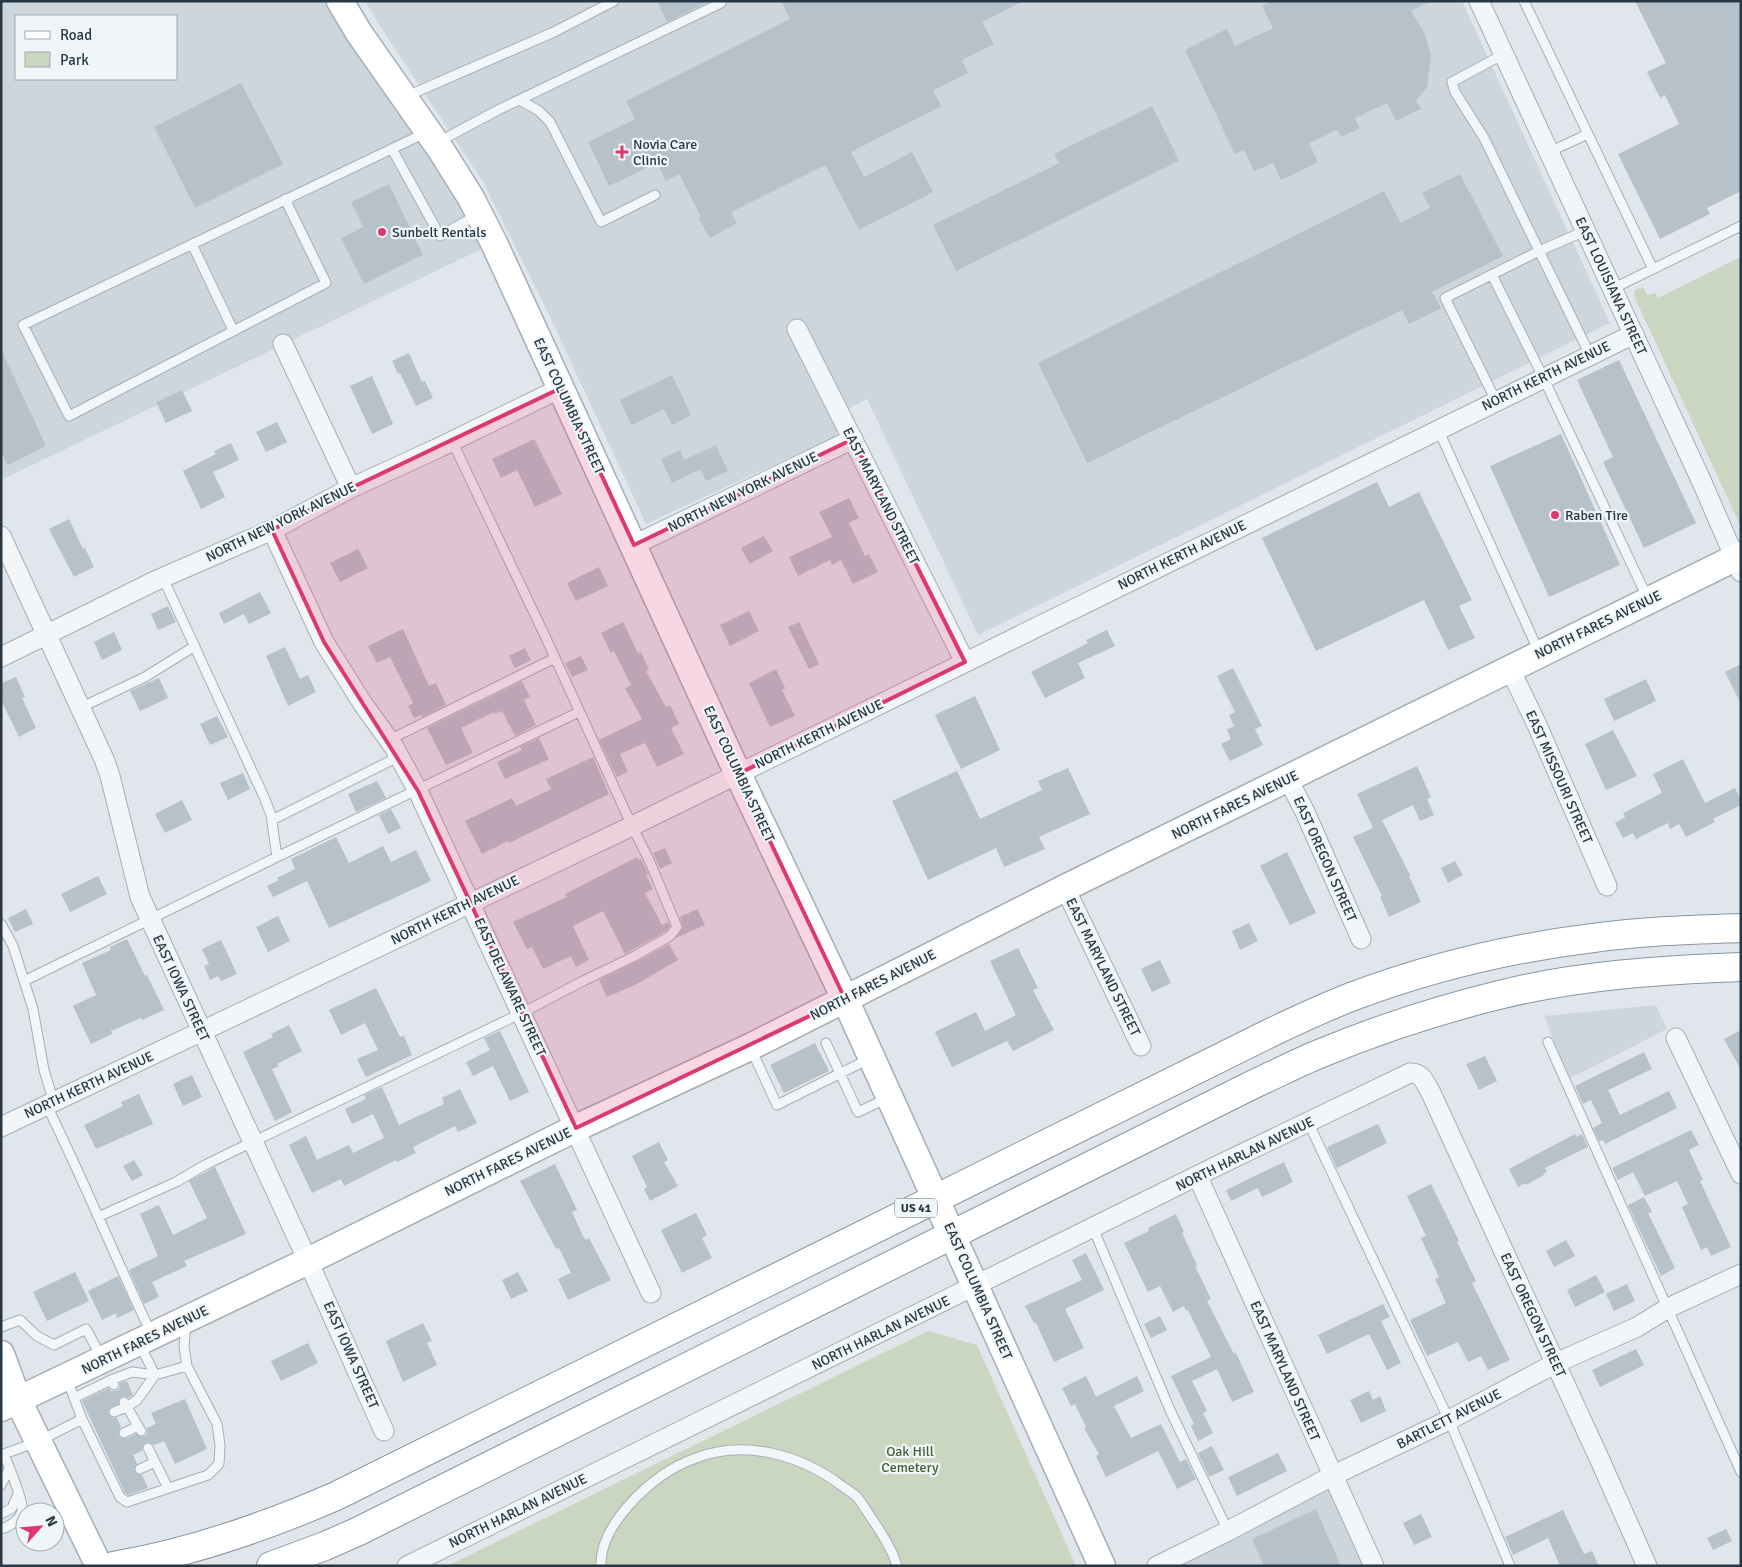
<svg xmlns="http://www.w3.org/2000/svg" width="1742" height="1567" viewBox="0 0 1742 1567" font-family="Signika,sans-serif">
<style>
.built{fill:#ced6dd;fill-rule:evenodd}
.green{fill:#cad6c0}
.building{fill:#b7c1c9}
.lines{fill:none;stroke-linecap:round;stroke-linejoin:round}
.lane-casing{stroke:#a5aeb6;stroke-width:11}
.street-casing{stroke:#a5aeb6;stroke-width:21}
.secondary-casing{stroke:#a5aeb6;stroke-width:29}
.highway-casing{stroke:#8697a3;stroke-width:30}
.lane{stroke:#f3f6f8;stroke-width:9}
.street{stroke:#f3f6f8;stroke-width:19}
.secondary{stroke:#fff;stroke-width:26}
.highway{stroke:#fff;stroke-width:28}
.marked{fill:#dd3870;fill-opacity:0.2;stroke:#dd3870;stroke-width:4;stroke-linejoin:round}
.poi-dot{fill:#dd3870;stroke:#f0f5f8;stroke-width:2}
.labels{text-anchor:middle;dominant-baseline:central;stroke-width:4.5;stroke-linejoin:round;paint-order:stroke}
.shield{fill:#f0f5f8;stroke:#63707a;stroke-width:1}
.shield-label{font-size:12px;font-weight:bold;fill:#273744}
.poi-label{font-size:14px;fill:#273744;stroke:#f0f5f8;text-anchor:start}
.street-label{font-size:14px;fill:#273744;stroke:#f0f5f8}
.park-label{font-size:14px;fill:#446132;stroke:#f0f5f8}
</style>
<rect width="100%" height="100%" fill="#e0e6eb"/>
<path class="built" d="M1,1h351l142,242 -493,237zM16,16h160v63h-160z
M365,1h1097l148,322 -632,312 -111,-236 -27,14 -4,23 -190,88 -96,-207 -67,-135 -103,-156z
M1656,1005l11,24 -98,50 -25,-63z
M1330,1486l38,80h-192z"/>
<path class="green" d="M1741,257v270l-107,-231 1,-6 8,-3 4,8 8,-2 3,5z
M928,1331l49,14 99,221h-629z"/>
<path class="building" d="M657,1h53l-43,21z
M781,1h242l-41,21 12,22 -32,16 6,13 -35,17 8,16 -90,46 13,25 48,-25 21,40 -74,38 -34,-65 -94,47 6,11 -27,15 -12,-20 3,-1 -22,-43 -13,7 -9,-18 -48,23 -21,-44 47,-23 -9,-18 164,-82z
M1272,1h158l-19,10 13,21 7,23 -4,32 -11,14 5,8 -25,12 -9,-18 -32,15 5,10 -19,9 -4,-7 -28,13 9,19 -37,18 -8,-17 -19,8 -10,-21 -9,4 -50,-104 42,-21 8,17 38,-18 -11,-22z
M1635,1h106v190l-34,17 3,6 -50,25 -42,-85 61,-30 -14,-29 -5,3 -13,-26 19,-9z
M241,83l42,81 -88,44 -41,-81z
M1152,106l27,55 -223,110 -23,-46 126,-62 -5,-9z
M1460,174l43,82 -71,36 9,16 -32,16 -7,-14 -315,153 -49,-100 346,-172 17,32 29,-15 -8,-15z
M389,184l34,71 -59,29 -23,-46 22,-11 -12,-25z
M1,349l45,97 -39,19 -6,-13z
M409,353l13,29 3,-1 8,17 -17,8 -16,-33 -2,1 -6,-13z
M1619,360l77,163 -52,25 -41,-86 10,-5 -36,-77z
M672,375l19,40 -19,10 -8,-16 -33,16 -11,-25z
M372,376l21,48 -21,10 -22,-48z
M182,390l10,21 -26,12 -10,-21z
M277,422l10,20 -21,10 -10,-20z
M1561,434l59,131 -71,32 -59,-131z
M534,439l28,55 -27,13 -18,-37 -16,8 -9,-19z
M231,443l8,17 -26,12 12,25 -24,12 -18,-38 33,-17 -2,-3z
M716,445l12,26 -22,10 -5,-12 -29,14 -11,-24 19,-9 4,10z
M1377,482l12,25 30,-15 53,108 -13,6 16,32 -27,12 -24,-50 -108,51 -54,-113z
M849,498l10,20 -10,5 16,33 4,-2 9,18 -25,12 -12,-24 -9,5 -2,-5 -32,16 -9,-19 43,-20 -13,-25z
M69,519l14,30 2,-1 9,19 -20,10 -25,-48z
M764,536l9,15 -23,13 -9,-16z
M358,549l10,19 -28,14 -10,-19z
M599,567l9,19 -32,15 -9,-18z
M260,592l11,21 -22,11 -5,-10 -20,10 -5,-11z
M168,606l8,16 -18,8 -7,-16z
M749,611l10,20 -29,15 -10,-21z
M623,622l15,31 3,-1 8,18 -3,1 20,36 4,-2 9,19 -8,4 13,26 -27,13 -12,-24 -25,11 8,18 -11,5 -18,-37 43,-21 -17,-31 6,-3 -17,-34 -3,2 -10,-20z
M799,622l20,42 -10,5 -21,-42z
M403,629l26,57 7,-3 10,22 -24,12 -1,-2 -7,3 -6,-12 5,-3 -23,-46 -13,6 -9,-17z
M1107,630l8,16 -37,17 7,15 -40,20 -14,-26 57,-29 -2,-3z
M114,632l8,18 -20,10 -8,-18z
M285,647l15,32 8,-4 8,17 -28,14 -22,-50z
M525,648l6,12 -16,8 -6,-12z
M581,656l7,14 -16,7 -7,-14z
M1741,664v40l-16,-32z
M1233,668l29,58 -7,3 8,16 -33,16 -9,-17 10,-5 -4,-9 7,-4 -5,-11 6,-3 -18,-36z
M776,669l9,19 -3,2 13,26 -25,11 -21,-44z
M16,677l9,20 -3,1 14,30 -17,9 -18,-37v-17z
M159,678l9,20 -28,13 -10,-20z
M1646,679l10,22 -42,20 -10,-22z
M522,681l8,16 -6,3 12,25 -21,11 -13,-25 -7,3 -1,-2 -33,16 12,25 -27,12 -19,-37z
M975,696l25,54 -39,19 -26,-54z
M217,716l11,21 -18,8 -10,-21z
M1613,730l24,46 -31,14 -21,-46z
M539,738l10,21 -44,20 -8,-17 25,-12 -2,-3z
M593,757l16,37 -100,49 -1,-2 -26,13 -17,-33 47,-23 4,8 35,-17 -5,-10z
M1683,759l22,44 30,-15 6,12v5l-28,14 2,3 -29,15 -7,-13 -9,5 -2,-6 -32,16 -3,-6 -10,5 -8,-15 10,-6 -2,-4 39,-20 -9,-19z
M1417,766l14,31 -4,2 7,16 -14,6 -7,-16 -31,15 28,55 -1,1 12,26 -32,15 -9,-20 2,-1 -29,-59 20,-9 -16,-34z
M1068,768l22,46 -51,23 6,12 -41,18 -8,-19 -68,32 -36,-79 65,-30 23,48 62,-29 -4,-9z
M243,773l7,16 -22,11 -8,-17z
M377,781l9,17 -30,14 -8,-18z
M182,800l10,20 -27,13 -10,-19z
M391,809l10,19 -13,6 -9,-19z
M336,837l13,26 34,-17 8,16 25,-12 15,31 -102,47 -22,-47 -34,16 -6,-11 12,-6 -2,-2 18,-9 -4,-10z
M665,848l7,15 -12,6 -7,-16z
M1287,852l29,61 -26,12 -30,-59z
M637,857l2,3 2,-1 2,4 5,11 -2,1 7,14 -8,4 17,32 6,-3 2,4 -4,5 -41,23 -22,-43 -30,15 16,34 -13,7 -5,-11 -28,13 -11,-22 -5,2 -14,-27 54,-25 -2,-3z
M1455,861l8,14 -15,8 -7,-15z
M98,876l9,18 -37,18 -9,-18z
M26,909l7,15 -18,8 -7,-14z
M697,909l8,16 -29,13 7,-10 -3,-11z
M278,916l12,25 -22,11 -12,-25z
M1249,923l9,18 -18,9 -8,-19z
M127,939l18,37 2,-1 17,35 -22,10 -1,-2 -30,13 1,3 -21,10 -18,-38 23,-11 -14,-32 29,-13 -1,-3z
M221,940l16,34 -16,7 -3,-5 -8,4 -6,-14 5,-2 -7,-15z
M669,944l9,16 -41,24 -30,13 -8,-17 37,-18z
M1018,948l20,40 -5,2 21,40 -41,21 -6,-10 -55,26 -17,-35 41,-20 9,19 31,-16 -26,-54z
M1160,960l11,23 -19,9 -11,-23z
M376,988l24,49 4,-1 8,19 -46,22 -9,-18 21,-9 -13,-27 -24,12 -12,-25z
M289,1025l13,26 -25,13 2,2 -7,3 20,43 -17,9 -32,-69 30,-15 -2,-3z
M1741,1030v40l-17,-31z
M500,1031l29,61 -19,9 -17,-35 -20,10 -7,-14 24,-12 -6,-12z
M815,1043l14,28 -45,22 -14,-28z
M1644,1052l8,17 -44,21 12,25 49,-24 8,17 -72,36 -2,-4 -4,1 -6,-13 9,-5 -11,-23 -8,4 -8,-18z
M1485,1056l12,25 -18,9 -13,-26z
M192,1075l10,22 -19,9 -10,-22z
M382,1087l17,38 45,-21 -2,-6 18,-9 17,34 -19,9 -3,-6 -42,21 3,6 -19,9 -1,-2 -52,26 -3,-7 -29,14 -23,-48 17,-9 11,24 32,-15 4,8 31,-15 -11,-24 -21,10 -7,-15 21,-10 -2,-4z
M139,1094l14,30 -57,25 -12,-24 39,-19 -2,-4z
M1378,1124l9,19 -50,25 -10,-21z
M1691,1130l8,15 -10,5 14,30 -3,1 31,66 -20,9 -4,-9 -6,3 -19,-43 6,-3 -11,-23 -32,15 -12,-24 -15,8 -6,-12z
M1575,1134l1,3 6,-3 6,13 -43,21 2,4 -4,2 1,1 -18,10 -1,-2 -7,4 -9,-18z
M659,1142l9,18 -4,2 14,24 -28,15 -6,-12 3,-2 -15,-31z
M134,1160l9,15 -11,6 -9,-15z
M1284,1162l9,20 -31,15 -4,-9 -27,13 -5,-11z
M555,1164l22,46 -5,2 13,28 4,-2 22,42 -43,20 -10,-21 13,-6 -12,-25 -3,1 -36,-68z
M215,1167l31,67 -62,27 3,5 -35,16 7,15 -15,7 -15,-34 29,-14 -18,-42 19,-9 14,30 34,-17 -18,-37z
M1431,1184l28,57 -2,1 19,39 -4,2 38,77 -22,10 -7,-14 -13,6 -10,-20 -31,14 -17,-36 36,-17 -11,-24 4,-2 -18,-39 5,-2 -19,-40z
M1644,1197l8,15 -4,1 27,55 -14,8 -33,-71z
M696,1213l11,22 -5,3 10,20 -30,15 -21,-43z
M1176,1214l8,18 -2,1 15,32 -2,1 16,33 -4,2 27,53 2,-1 18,39 -22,10 -15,-33 -25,12 15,30 -4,2 10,20 -15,8 -7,-15 3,-2 -23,-48 40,-19 -23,-47 -2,1 -2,-5 -11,6 -13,-26 -12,6 -24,-49 25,-12 -1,-3z
M1566,1240l9,16 -21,11 -8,-16z
M1086,1253l18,37 -39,19 19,39 -30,14 -18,-39h-2l-9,-17 57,-26 -10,-20z
M75,1272l14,29 -42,20 -14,-29z
M518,1272l10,19 -17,8 -9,-19z
M1596,1275l9,17 -30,15 -8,-17z
M118,1276l16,34 -17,8 -1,-5 -14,7 -14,-29z
M1627,1284l8,17 -21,10 -8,-17z
M1383,1304l7,13 -9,4 20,42 -14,7 -18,-36 -42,20 -9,-19z
M1160,1316l7,14 -16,8 -7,-14z
M423,1323l9,18 -5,2 10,22 -34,17 -17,-41z
M308,1343l10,20 -37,18 -10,-20z
M1636,1349l8,16 -44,22 -8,-17z
M1086,1376l10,21 41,-21 7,15 -30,15 17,32 30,-14 19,38 6,-3 10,20 -19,10 -19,-38 -52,26 -10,-21 3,-2 -15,-26 2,-1 -11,-23 -4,2 -9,-18z
M127,1381l6,14 -4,3 -5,-2 -4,1 -2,7 -8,4 -2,4 2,5 7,1 4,9 -3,5 2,6 6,1 10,-5 5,3 4,-1 2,-2v-6l9,-4 -5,-11 34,-14 22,50 -32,15 -11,-23 -10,4 -5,-3 -4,1 -3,4v4l-9,4 4,9 -3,5 3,5 5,1 6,13 -20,7 -3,-2 -43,-92 27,-13 2,3h6l3,-3v-5z
M1369,1391l4,9 7,-4 6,15 -25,12 -11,-23z
M1212,1446l12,24 -15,7 -11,-24z
M1278,1453l9,18 -50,25 -9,-19z
M1316,1509l25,57h-77l-12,-27z
M1563,1510l21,44 8,-3 7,15h-39l-12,-28 -35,17 -8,-18z
M1421,1514l11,23 -18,8 -11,-22z
M1726,1529l6,12 -19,9 -6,-12z"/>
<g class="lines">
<g class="lane-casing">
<path id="lane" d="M1524,1l129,268
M1504,54l-52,28 3,10 29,46 106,217
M407,96l147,-64 60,-31
M520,100l19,11 11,11 51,100 54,-27
M438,142l60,-32 223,-107 -1,-2
M392,149l48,87 37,-21
M1549,152l39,-18
M285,199l41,84 -257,133 -46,-91 402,-192
M192,244l41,86
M1492,275l51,102 105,222
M1612,289l129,-63
M1496,401l-51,-103 94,-47 46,-20
M1438,429l101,223
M163,578l101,219 7,18 6,42
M80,708l65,-31 50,-31
M389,740l166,-82
M272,820l128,-64
M1,924l12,22 20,63 11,61 10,33
M24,981l253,-124 302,-145
M1548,1042l193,430
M826,1043l32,69 30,-14
M751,1049l26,56 92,-46
M47,1106c37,75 68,151 104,227
M1308,1122l141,298 61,146
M98,1217l78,-35 29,-17 39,-19 278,-133 61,-32 50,-24 37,-21 7,-9 -28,-67 -17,-34 -87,-190 -93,-195
M1093,1228l77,182 58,121
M186,1325l-2,22 3,19
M1,1327l19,-7 17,16 17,9 32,-16 16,29
M67,1379l15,40
M111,1380l21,-8 23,3 -18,25 -10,7 14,24
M74,1398l37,-18 3,5
M114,1412l13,-5 -3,-5
M124,1433l14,-7
M148,1448l20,40
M1,1455l36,-13 45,-23 38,78 7,5 81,-27 11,-11 1,-19 -3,-21 -30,-58 -32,9 -16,-32
M140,1469l15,-7
M1,1485l8,-16
M1,1514l11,-6 6,-14
M1,1529c8,-2 19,-9 21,-18 2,-10 -14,-46 -18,-57
M601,1566c-1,-23 13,-44 28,-61 18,-20 41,-38 67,-47 49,-19 105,-3 146,28 5,4 11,7 15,11 5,6 9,13 13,19 9,13 23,35 27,50"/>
</g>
<g class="street-casing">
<path id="street" d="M1479,1l222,479 40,92
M797,329l168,333
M283,344l68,144
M272,530l52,112 39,62 31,43 24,44 233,502
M1,536l103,223 6,17 30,121 168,364 76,170
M634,545l219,-106
M1,657l154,-76 117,-51 79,-42 85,-39 125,-61
M1510,669l27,56 70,161
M1288,779l17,33 56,127
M1065,888l76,158
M1676,1038l65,136
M1,1127l631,-301 1002,-492
M1198,1177l176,389
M407,1566l814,-402 189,-91c12,-1 15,10 21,20l168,365 48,108
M1157,1566l71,-35 104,-55 117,-56 107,-57 81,-36 31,-19 73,-34"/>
</g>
<g class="secondary-casing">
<path id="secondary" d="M340,1l19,32 82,117 30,48 23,45 244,531 107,225 257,567
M1,1354l17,46 81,166
M1,1408l307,-147 268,-133 174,-81 315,-159 676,-333"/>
</g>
<g class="highway-casing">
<path id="highway" d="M113,1566c77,-13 152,-39 223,-70l932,-462c27,-13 55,-26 83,-37 77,-29 160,-49 242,-59 49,-7 99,-8 148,-10
M271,1566l54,-20 34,-15 895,-447c22,-10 43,-21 65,-30 60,-25 122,-45 184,-60 78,-19 158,-24 238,-27"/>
</g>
<use href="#lane" class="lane"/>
<use href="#street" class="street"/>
<use href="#secondary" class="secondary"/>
<use href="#highway" class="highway"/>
</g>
<path class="marked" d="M561,388l73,157 219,-106 112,223 -227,112 107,225 -269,129 -158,-337 -94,-149 -52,-112 79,-42z"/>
<g class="poi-dot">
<path d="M619.5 144.5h5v5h5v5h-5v5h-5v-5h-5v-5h5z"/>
<circle cx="382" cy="232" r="5"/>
<circle cx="1555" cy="515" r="5"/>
</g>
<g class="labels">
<rect class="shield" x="895" y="1198.5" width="42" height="19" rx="4"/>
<g class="shield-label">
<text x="916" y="1208">US 41</text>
</g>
<g class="poi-label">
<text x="633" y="144">Novia Care<tspan x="633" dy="16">Clinic</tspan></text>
<text x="392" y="232">Sunbelt Rentals</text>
<text x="1565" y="515">Raben Tire</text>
</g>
<g class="street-label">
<text transform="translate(1611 286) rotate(65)">EAST LOUISIANA STREET</text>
<text transform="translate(1546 376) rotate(-26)">NORTH KERTH AVENUE</text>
<text transform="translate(569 406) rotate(65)">EAST COLUMBIA STREET</text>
<text transform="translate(743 492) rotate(-26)">NORTH NEW YORK AVENUE</text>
<text transform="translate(881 496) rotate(63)">EAST MARYLAND STREET</text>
<text transform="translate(281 522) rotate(-26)">NORTH NEW YORK AVENUE</text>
<text transform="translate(1182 555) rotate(-26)">NORTH KERTH AVENUE</text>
<text transform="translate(1598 625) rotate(-26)">NORTH FARES AVENUE</text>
<text transform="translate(819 734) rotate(-26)">NORTH KERTH AVENUE</text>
<text transform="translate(739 774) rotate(65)">EAST COLUMBIA STREET</text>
<text transform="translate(1559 777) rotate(66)">EAST MISSOURI STREET</text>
<text transform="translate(1235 805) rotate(-26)">NORTH FARES AVENUE</text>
<text transform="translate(1325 859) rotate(66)">EAST OREGON STREET</text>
<text transform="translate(455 910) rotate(-26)">NORTH KERTH AVENUE</text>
<text transform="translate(1103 967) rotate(64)">EAST MARYLAND STREET</text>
<text transform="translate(873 985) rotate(-27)">NORTH FARES AVENUE</text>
<text transform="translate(510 987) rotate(65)">EAST DELAWARE STREET</text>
<text transform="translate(181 988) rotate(65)">EAST IOWA STREET</text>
<text transform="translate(89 1085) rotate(-25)">NORTH KERTH AVENUE</text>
<text transform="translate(1245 1154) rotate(-26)">NORTH HARLAN AVENUE</text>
<text transform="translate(508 1162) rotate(-26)">NORTH FARES AVENUE</text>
<text transform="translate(978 1291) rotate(66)">EAST COLUMBIA STREET</text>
<text transform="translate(1533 1315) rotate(65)">EAST OREGON STREET</text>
<text transform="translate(881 1333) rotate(-26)">NORTH HARLAN AVENUE</text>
<text transform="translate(145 1340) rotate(-26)">NORTH FARES AVENUE</text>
<text transform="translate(351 1355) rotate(66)">EAST IOWA STREET</text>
<text transform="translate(1285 1371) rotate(66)">EAST MARYLAND STREET</text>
<text transform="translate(1449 1419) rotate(-27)">BARTLETT AVENUE</text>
<text transform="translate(518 1511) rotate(-26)">NORTH HARLAN AVENUE</text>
</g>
<g class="park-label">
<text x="910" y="1451">Oak Hill<tspan x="910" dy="16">Cemetery</tspan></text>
</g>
</g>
<rect width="1742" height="1567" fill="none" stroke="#273744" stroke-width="5"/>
<rect x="15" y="15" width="162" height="65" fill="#f0f5f8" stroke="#a0a9b0"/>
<rect x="25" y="31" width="25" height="8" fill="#ffffff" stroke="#a0a9b0"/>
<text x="60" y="40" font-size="15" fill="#273744">Road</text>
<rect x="25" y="52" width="25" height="15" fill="#cad6c0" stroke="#a0a9b0"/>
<text x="60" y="65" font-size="15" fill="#273744">Park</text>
<g transform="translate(40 1527) rotate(63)"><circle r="24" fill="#f0f5f8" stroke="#a0a9b0"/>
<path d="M0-4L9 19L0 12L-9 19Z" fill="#dd3870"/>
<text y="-8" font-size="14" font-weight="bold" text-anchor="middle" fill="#273744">N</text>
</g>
</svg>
